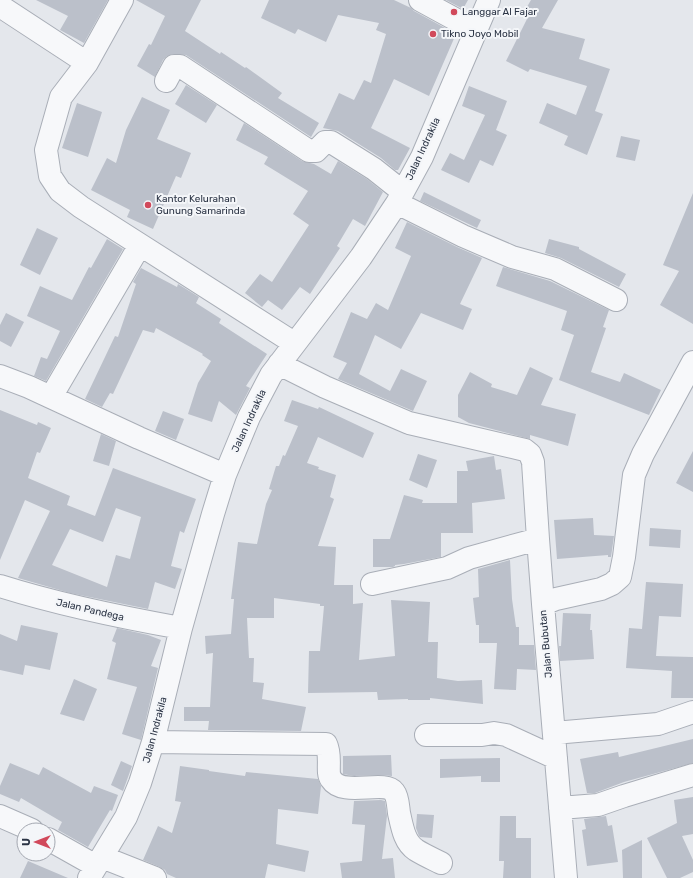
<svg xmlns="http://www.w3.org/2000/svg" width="693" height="878" viewBox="0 0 693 878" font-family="Rubik,sans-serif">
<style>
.building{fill:#bbc0ca;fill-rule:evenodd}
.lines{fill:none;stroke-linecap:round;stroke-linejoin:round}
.minor-casing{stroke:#a9aeb7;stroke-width:24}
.minor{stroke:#f7f8fa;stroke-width:22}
.poi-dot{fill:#d1495b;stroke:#f4f6f9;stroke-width:1.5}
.labels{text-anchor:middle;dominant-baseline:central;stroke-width:4;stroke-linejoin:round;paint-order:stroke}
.poi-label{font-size:10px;fill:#2b3445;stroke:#f4f6f9;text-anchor:start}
.street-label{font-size:10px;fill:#2b3445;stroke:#f4f6f9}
</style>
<rect width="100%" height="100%" fill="#e4e7ec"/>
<path class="building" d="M36,0h72l-24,43 -24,-13 8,-14z
M136,0h65l-16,31 35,23 1,-2 24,16 1,-1 36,26 -4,5 41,25 -8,14 -125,-82 -12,-1 -7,2 -4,4 -8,17 -18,-11 12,-22 2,1 14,-29z
M269,0h125l17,8 3,3 42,23 -27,62 -35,-17 -23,49 39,20 -12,22h-3l-14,-12 -43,-27 -15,-3 16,-35 15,7 10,-20 7,3 15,-49 -10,-4 3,-7 -41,-8 -12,27 -28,-13 -3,5 -34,-16z
M446,0h22l-5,9z
M531,0h27l-16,28 43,11 -6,20 31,10 -15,42 8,3 -16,41 -23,-10 4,-9 -29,-13 8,-20 29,12 11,-29 -57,-17 -2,3 -22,-11 23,-46 -5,-3z
M186,85l31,20 -11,18 -31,-19z
M469,86l38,15 -11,29 11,5 -14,31 -13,-6 -11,23 -28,-13 9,-17 14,7 21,-45 -23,-9z
M142,97l28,13 -13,29 34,14 -10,25 -5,-2 -23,53 -26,-12 3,-7 -39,-20 16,-32 9,5 10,-33z
M77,103l25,9 -14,45 -26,-9z
M244,123l58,38 12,3 17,10 7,-13 29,18 16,13 -18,34 -12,-7 -16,27 3,2 -30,46 -10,-7 -18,23 -14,-10 -6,7 -17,-14 15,-19 12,8 37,-57 -16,-11 15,-23 -44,-27 4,-7 -32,-17z
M621,136l19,4 -5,21 -19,-4z
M424,192l57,28 -4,8 -57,-27z
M693,193v131l-33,-19 19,-34 -16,-6z
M407,222l50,25 25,11 -22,46 12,5 -9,21 -42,-17 -20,36 -26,-14 -16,39 31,17 11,-22 26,12 -14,30 -75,-32 9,-16 -14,-6 18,-45 16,7 9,-16 12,7 23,-54 -16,-8z
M37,228l21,10 -18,37 -20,-10z
M107,239l16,10 -77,132 -12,-5 7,-19 6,2 13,-28 -33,-15 13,-30 32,14 17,-33 2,1z
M549,239l30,8v2l47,25 -7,13 -58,-29 -16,-5z
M503,267l47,14 59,29 -6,17 3,1 -15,44 29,10 4,-9 37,17 -12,25 -90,-35 15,-45 -13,-5 6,-19 -71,-25z
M141,268l36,19 1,-3 21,13 -3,6 25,16 -2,4 48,31 -21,32 4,2 -14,27 -17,-14 -7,21 -24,-8 10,-31 13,-22 -9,-6 1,-1 -47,-26 -2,5 -11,-3 -30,64 -3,-1 -8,14 -17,-8 30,-63 3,1 18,-53 -3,-2z
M6,313l18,9 -13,25 -11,-6v-16z
M530,367l23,11 -12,27 35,9 -8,32 -38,-11v4l-38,-10 -23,-6 -11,-6v-22l12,-23 22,12 -1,3 26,8z
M292,400l26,9 1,-2 55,26 -11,25 -45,-21 -11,26 12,4 -1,2 18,6 -6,22 4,2 -16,47 18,1 -2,38h19v19l10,-1 -4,57 36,-4 -4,-56 39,2 -2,40h10l-1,36 21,3 24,-1 1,24 -53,-6v2h-22v-1l-30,1 -1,-8 -69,1 1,-42h11l4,-45h-4v-2l-46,-6v20h-27l2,40h5l-1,24 11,1 -2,16 44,8 -5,24 -93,-1 1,-9h-25v-14h26l3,-54 -7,1 -1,-18 26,-2 3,-35h-3l7,-57 19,2 9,-40 6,-14 -3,-1 7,-23h3l4,-11 2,1 13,-30 -14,-5z
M0,410l37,15 1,-3 13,6 -11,25 -3,-1 -9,26 42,18 -3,9 28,11 18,-48 83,31 -12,34 -4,-2 -9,35 11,3 -7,20 -20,-7 -7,27 -78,-16 -52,-15 32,-67 -25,-11 -25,60zM116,508l25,9 -11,42 -14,-4 -9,32 -55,-22 18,-36 33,13z
M163,411l21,8 -8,21 -21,-9z
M101,434l15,7 -7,25 -16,-5z
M693,451v41l-17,-9z
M418,454l19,6 -10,28 -18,-8z
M494,456l2,14 5,-1 4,30 -33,4 1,30h-32v24l-37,7 -9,1v1l-2,1h-20v-28h17l14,-44 19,5 -1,3h35v-32h11l-2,-10z
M593,518l1,17 20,1 -3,21h-3v-2l-51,4 -3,-39z
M650,528l31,2 -1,18 -31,-2z
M510,560l2,39 4,28h3v18h15l2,25 -19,-1 -1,21 -22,-1 3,-46h-18v-18h-3l-3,-27 6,-1 -1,-28z
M646,582l37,2 -2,33 -22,-1 -3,40 37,1v41h-22l1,-27 -46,-3 3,-40 13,1z
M563,613l28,1 -1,16h2l2,29 -34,2 -1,-15h2z
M21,625l37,8 -8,37 -25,-5 -2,10 -23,-5v-36l17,7z
M117,628l31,7 13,5 -10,26 7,2 -17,72 -19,-6 15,-47 -30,-8 9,-36 -4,-2z
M74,679l23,10 -13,32 -24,-7z
M693,739v24l-69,19 -29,11h-8l-7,-34 38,-7 1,5z
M391,755l1,21 -10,-1 -28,1 -11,-2v-18z
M500,758v24h-19v-6l-41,2v-19z
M121,761l11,5 -9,25 -12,-6z
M10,763l29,12 4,-8 48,26 3,-7 24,9 -6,16 -2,-1 -22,37 -30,-17 4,-8 -41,-24 -2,4 -19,-8v-8z
M180,766l29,4v1l36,5 1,-4 72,7 3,7 -3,28 -40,-5 -2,35 33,7 -4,21 -37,-8 -3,14h-89l-9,-4 -2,-4 -5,-3 -17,-7 15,-34 14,7 9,-31 -6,-1z
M693,797v37l-11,2 11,24v12l-13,6h-13l-20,-40 30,-15 -3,-23z
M381,800l4,1 2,15 -5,43 11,-1 2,20h-53l-2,-15 22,-2 3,-36 -13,-1 2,-23z
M417,814l17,1 -2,23 -12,-1 -1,-1 -3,-8z
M500,816h16v22h15v40h-28l1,-17h-5z
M606,816l2,10 4,-1 6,37 -31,4 -5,-36 4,-1 -2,-10z
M642,840v38h-19l-1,-28z
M28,861l40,17h-48z"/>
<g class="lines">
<g class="minor-casing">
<path id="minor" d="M122,0l-35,63 -26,34 -15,53 4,26 10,15 21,16 213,136
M420,0l55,30
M0,6l87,57
M166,81l8,-15h6l129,85h7l9,-9h6l43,27 29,23
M397,203l66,33 49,21 43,12 61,31
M279,364l46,23 84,36 116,27 5,4 3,8 5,77
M0,376l29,11 110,51 86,37
M51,397l89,-152
M372,584l75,-16 22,-10 69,-19 5,65
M0,586c60,19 119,31 181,42
M554,733l104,-9 35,-12
M426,735h56l12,-2 12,2 50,23
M153,742l173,2c6,12 0,28 5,35 12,19 53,0 63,13 4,5 4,14 5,21 3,13 5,29 17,37 8,5 17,9 25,13
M560,808l38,-3 26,-9 69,-21
M0,816l32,14
M48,839l48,27
M102,857l53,21
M89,878l37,-61 14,-34 13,-41 28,-114 32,-114 12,-39 24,-58 22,-42 90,-118 36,-54 25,-46 67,-157
M566,878l-23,-274 13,-5 45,-10 11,-5 8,-7 4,-20 10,-82 9,-21 50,-92"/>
</g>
<use href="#minor" class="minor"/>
</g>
<g class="poi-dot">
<circle cx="454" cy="12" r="4"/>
<circle cx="433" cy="34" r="4"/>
<circle cx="148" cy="205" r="4"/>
</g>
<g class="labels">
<g class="poi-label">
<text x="462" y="12">Langgar Al Fajar</text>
<text x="441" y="34">Tikno Joyo Mobil</text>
<text x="156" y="199">Kantor Kelurahan<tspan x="156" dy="12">Gunung Samarinda</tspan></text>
</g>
<g class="street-label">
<text transform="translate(423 149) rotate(-65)">Jalan Indrakila</text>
<text transform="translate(249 421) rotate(-65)">Jalan Indrakila</text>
<text transform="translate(90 610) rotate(13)">Jalan Pandega</text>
<text transform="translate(546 644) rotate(-95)">Jalan Bubutan</text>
<text transform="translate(155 730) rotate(-75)">Jalan Indrakila</text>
</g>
</g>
<g transform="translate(36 842) rotate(270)"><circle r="19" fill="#f4f6f9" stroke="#a4a8b1"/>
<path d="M0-3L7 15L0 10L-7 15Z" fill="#d1495b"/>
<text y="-6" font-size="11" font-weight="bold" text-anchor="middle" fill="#2b3445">U</text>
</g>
</svg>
